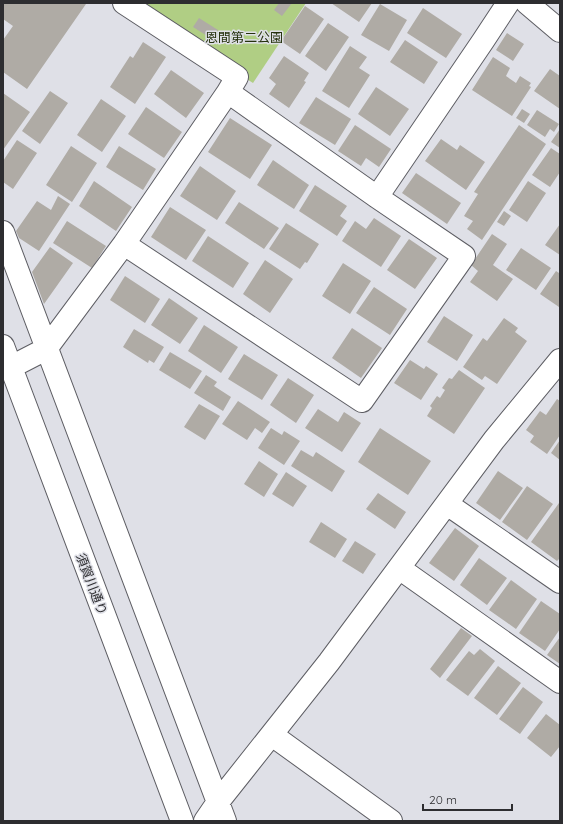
<svg xmlns="http://www.w3.org/2000/svg" width="563" height="824" viewBox="0 0 563 824" font-family="Quicksand,'Noto Sans JP',sans-serif">
<style>
.green{fill:#b0ce84}
.building{fill:#afaba5}
.lines{fill:none;stroke-linecap:round;stroke-linejoin:round}
.minor-casing{stroke:#5d5d63;stroke-width:24}
.minor{stroke:#fff;stroke-width:22}
.labels{text-anchor:middle;dominant-baseline:central;stroke-width:3;stroke-linejoin:round;paint-order:stroke}
.park-label{font-size:13px;fill:#25320d;stroke:#dfe0e7}
.street-label{font-size:13px;fill:#2d2d30;stroke:#dfe0e7}
</style>
<rect width="100%" height="100%" fill="#dfe0e7"/>
<path class="green" d="M128,3h178l-53,80z"/>
<path class="building" d="M3,3l83,1 -59,85 -24,-17v-32l10,-14 -10,-7z
M279,3h13l-10,13 -8,-6z
M331,3h41l-13,19z
M380,4l27,16 -18,31 -28,-16z
M305,6l19,13 -24,35 -19,-13z
M423,8l39,26 -16,24 -39,-25z
M199,18l19,12 -6,9 -19,-12z
M328,23l21,14 -23,34 -21,-15z
M507,33l17,11 -11,17 -17,-11z
M405,40l33,22 -14,22 -34,-22z
M143,42l23,15 -31,47 -25,-17 20,-31 3,2z
M350,46l17,11 -8,11 11,7 -21,33 -27,-17z
M284,56l25,17 -5,8 2,1 -17,26 -20,-14 7,-10 -7,-6z
M493,57l17,11 -4,8 10,7 4,-7 11,7 -2,3 2,1 -19,29 -40,-26z
M550,69l10,7v33l-26,-18z
M171,70l33,23 -18,25 -32,-24z
M376,87l33,22 -19,27 -32,-22z
M50,91l18,12 -28,41 -18,-13z
M3,93l27,19 -27,38z
M316,97l35,22 -16,26 -36,-22z
M101,99l25,17 -24,36 -25,-17z
M146,107l36,25 -18,26 -36,-24z
M522,109l8,5 -6,9 -8,-5z
M537,110l22,14 -5,8 -4,-3 -5,8 -18,-12z
M230,118l42,27 -22,34 -42,-27z
M355,125l36,24 -12,18 -13,-9 -5,8 -23,-15z
M519,125l27,19 -64,96 -15,-11 6,-8 -9,-5 14,-22 -4,-2z
M560,129v19l-9,-6z
M441,139l16,11 3,-5 25,17 -19,28 -41,-29z
M17,140l20,13 -24,36 -10,-7v-21z
M71,146l26,17 -25,39 -26,-17z
M119,146l37,23 -13,21 -37,-23z
M551,148l9,6v18l-10,15 -18,-12z
M273,160l36,25 -15,24 -37,-24z
M200,166l36,25 -19,29 -37,-24z
M416,173l45,30 -14,21 -45,-31z
M94,181l38,26 -16,24 -37,-25z
M528,181l18,12 -19,29 -18,-12z
M315,185l32,21 -7,10 7,5 -10,15 -38,-25z
M58,196l12,8 -31,47 -20,-13 -3,-7 21,-30 14,9z
M239,202l40,26 -15,21 -39,-26z
M170,207l36,23 -20,30 -35,-23z
M504,211l7,5 -7,10 -7,-4z
M374,218l27,18 -20,31 -39,-26 13,-20 11,8z
M67,221l39,25 -14,22 -39,-25z
M286,223l33,21 -12,19 -2,-1 -5,7 -31,-20z
M560,224v31l-15,-10z
M492,234l15,10 -14,21 20,14 -16,22 -27,-19 8,-11 -7,-6z
M208,236l41,27 -16,25 -41,-27z
M409,239l28,19 -22,31 -28,-19z
M50,247l23,16 -29,41 -12,-32z
M521,248l30,20 -15,22 -30,-20z
M265,260l28,19 -23,34 -27,-19z
M343,263l28,18 -21,33 -28,-18z
M556,271l3,2 1,-2v34l-1,2 -19,-13z
M125,276l35,23 -15,24 -35,-23z
M374,287l33,22 -17,26 -34,-22z
M169,298l29,20 -18,26 -29,-19z
M444,316l29,19 -16,26 -30,-19z
M504,318l14,10 -3,4 12,9 -30,43 -12,-8 -3,4 -19,-13 20,-29 4,3z
M204,325l34,22 -17,26 -33,-22z
M352,328l30,20 -21,30 -29,-20z
M134,329l30,18 -10,16 -5,-3 -1,3 -25,-16z
M170,352l32,19 -12,18 -31,-19z
M244,354l34,21 -16,25 -34,-21z
M410,360l14,9 2,-3 12,8 -17,26 -27,-17z
M459,370l26,18 -31,46 -27,-18 5,-8 -2,-2 7,-10 3,2 5,-8 -3,-2 7,-10 3,1z
M206,375l11,7 -3,4 17,11 -8,14 -29,-18z
M288,378l26,17 -18,28 -26,-18z
M557,399l3,2v34l-13,19 -17,-12 4,-6 -8,-6 14,-19 6,4z
M238,401l32,21 -8,11 -7,-5 -8,12 -25,-16z
M199,404l21,12 -15,24 -21,-13z
M318,409l20,13 6,-10 17,11 -19,29 -37,-24z
M271,428l11,7 2,-4 16,10 -16,24 -26,-17z
M380,428l51,33 -23,34 -50,-33z
M560,440v20l-9,-7z
M301,450l12,7 3,-5 29,19 -13,21 -41,-26z
M259,461l19,13 -14,23 -20,-13z
M498,471l25,17 -23,32 -24,-17z
M286,472l21,14 -14,21 -21,-13z
M527,486l26,18 -26,36 -25,-18z
M378,493l28,19 -11,17 -29,-20z
M559,503l1,1v54l-3,3 -26,-19z
M321,522l26,17 -12,19 -26,-16z
M455,528l24,18 -25,35 -25,-18z
M355,541l21,13 -13,20 -21,-13z
M479,558l28,20 -20,27 -27,-20z
M511,580l26,19 -21,30 -27,-19z
M541,601l19,13v15l-15,22 -26,-18z
M461,628l11,8 -32,42 -10,-9z
M560,637v27l-13,-9z
M480,649l15,12 -27,35 -22,-16 23,-29 5,4z
M498,666l23,17 -24,32 -23,-17z
M523,687l20,15 -23,32 -21,-15z
M546,714l14,11v21l-9,11 -24,-19z"/>
<g class="lines">
<g class="minor-casing">
<path id="minor" d="M124,3l113,74 -9,15 149,105 87,59 -102,145 -238,-157
M527,3l33,28
M377,197l106,-156 25,-38
M3,232l222,589
M3,346l179,475
M11,367l35,-18 78,-105 104,-152
M447,504l113,78
M399,568l161,114
M272,735l119,86
M205,821l13,-19 111,-140 165,-222 66,-80"/>
</g>
<use href="#minor" class="minor"/>
</g>
<g class="labels">
<g class="park-label">
<text x="244" y="37">恩間第二公園</text>
</g>
<g class="street-label">
<text transform="translate(92 584) rotate(69)">須賀川通り</text>
</g>
</g>
<rect width="563" height="824" fill="none" stroke="#2d2d30" stroke-width="8"/>
<path d="M423 804v6h89v-6" fill="none" stroke="#2d2d30" stroke-width="2"/>
<text x="429" y="804" font-size="12" fill="#2d2d30" stroke="#dfe0e7" stroke-width="3" paint-order="stroke">20 m</text>
</svg>
